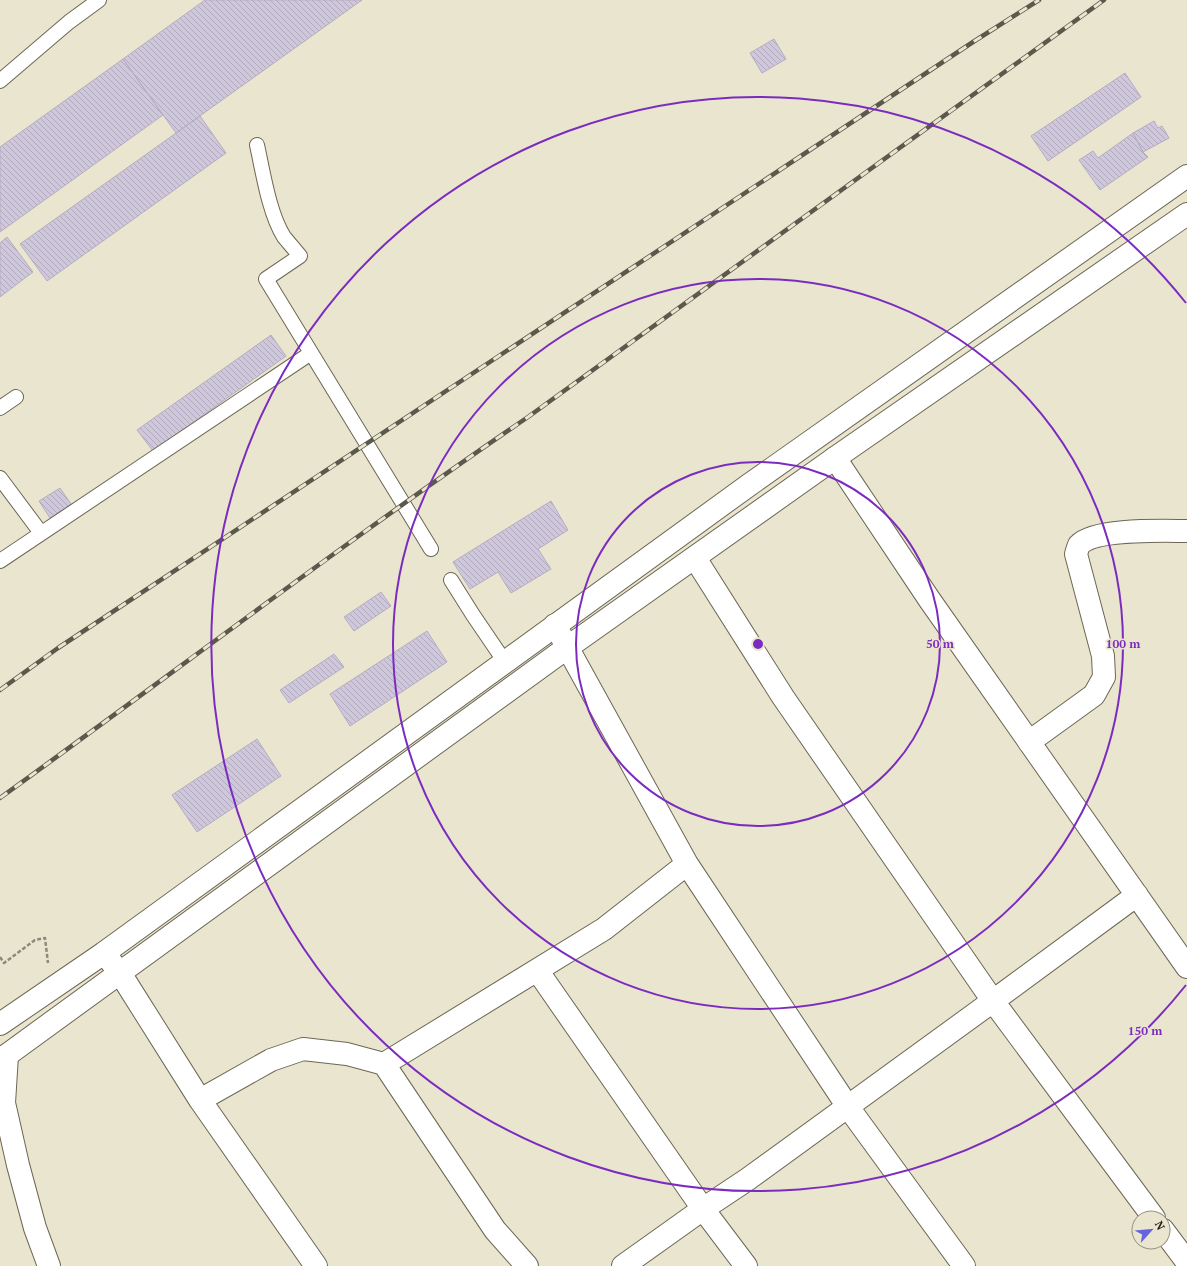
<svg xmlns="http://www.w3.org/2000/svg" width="1187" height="1266" viewBox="0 0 1187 1266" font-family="'PT Serif',serif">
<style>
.building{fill:url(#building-back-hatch);stroke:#b5adc1}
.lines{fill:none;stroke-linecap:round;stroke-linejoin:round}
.service-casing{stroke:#6c6754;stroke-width:16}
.minor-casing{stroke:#6c6754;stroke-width:24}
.tertiary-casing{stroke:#6c6754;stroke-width:24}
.path{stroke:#8e8a7b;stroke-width:2.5;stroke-dasharray:4 2;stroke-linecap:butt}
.service{stroke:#fff;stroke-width:14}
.minor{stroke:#fff;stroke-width:22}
.tertiary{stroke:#fff;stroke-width:22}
.rail-casing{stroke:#5b584c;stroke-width:4.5}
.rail{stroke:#eae5cf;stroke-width:3;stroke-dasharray:9;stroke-linecap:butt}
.ring{fill:none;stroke:#7b2cbf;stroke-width:2}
.centre{fill:#7b2cbf;stroke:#eae5cf;stroke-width:2}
.ring-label{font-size:12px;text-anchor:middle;font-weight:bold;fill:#7b2cbf;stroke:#eae5cf;stroke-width:3;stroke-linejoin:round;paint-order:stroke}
</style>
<defs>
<pattern id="building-back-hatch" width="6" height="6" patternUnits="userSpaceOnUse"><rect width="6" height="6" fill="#cfc7dc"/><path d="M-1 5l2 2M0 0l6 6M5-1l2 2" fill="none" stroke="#b1aabc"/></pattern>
</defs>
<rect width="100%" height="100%" fill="#eae5cf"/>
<path class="building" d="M205,0h157l-186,133 -53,-74z
M774,39l12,20 -24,14 -12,-20z
M123,59l40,56 -163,117v-85z
M1125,73l16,24 -93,64 -17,-25z
M200,116l26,37 -179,128 -27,-37z
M1154,121l4,7 4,-2 7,12 -26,14 -10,-19z
M1133,133l10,19 5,5 -48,33 -21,-30 14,-9 5,7z
M7,237l26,35 -33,25v-54z
M271,335l15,21 -133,95 -16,-21z
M60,488l11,16 -21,14 -11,-17z
M551,501l17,29 -30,19 13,20 -40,24 -13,-21 -28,17 -17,-27z
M381,592l10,14 -37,25 -10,-14z
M427,631l20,31 -97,64 -20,-32z
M334,654l10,13 -55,36 -9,-13z
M257,739l24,37 -84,56 -25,-37z"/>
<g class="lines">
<g class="service-casing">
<path id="service" d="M0,81l69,-59 30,-22
M257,145c6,27 12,68 27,92 5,6 11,13 16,19l-34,23 165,270
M0,408l16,-11
M0,478l41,55
M0,561l311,-208
M451,580l22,35 32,47"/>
</g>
<g class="minor-casing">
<path id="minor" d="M835,458l94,141 258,368
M695,558l88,139 210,304 144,-106
M1029,742l65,-47 10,-18 -1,-21 -27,-102c1,-3 2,-7 3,-9 16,-17 85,-14 108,-14
M687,864l161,243 116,159
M104,953l16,20 80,127 116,166
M537,970l166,239 43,57
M7,1055l-3,48 14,62 17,63 14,38
M200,1100l71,-40 32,-11 44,5 37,10
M1163,1230l24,32
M527,1266l-32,-36 -111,-166 220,-135 83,-65 -132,-239
M623,1266l80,-57 45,-30 245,-178 161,217"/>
</g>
<g class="tertiary-casing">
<path id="tertiary" d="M0,1024l104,-71 645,-468 438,-309
M0,1060l568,-413 267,-189 352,-244"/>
</g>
<path class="path" d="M0,957l4,6 31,-23 10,-2 3,25"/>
<use href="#service" class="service"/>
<use href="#minor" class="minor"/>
<use href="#tertiary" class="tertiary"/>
<g class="rail-casing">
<path id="rail" d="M0,690l58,-42 915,-606 66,-42
M0,798c176,-127 349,-259 528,-381l576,-417"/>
</g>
<use href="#rail" class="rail"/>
</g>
<g class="ring">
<circle cx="758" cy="644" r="182"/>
<circle cx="758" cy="644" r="365"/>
<path d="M1186 985A547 547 0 1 1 1186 303"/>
</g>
<circle cx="758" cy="644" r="6" class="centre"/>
<g class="ring-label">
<text x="940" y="648">50 m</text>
<text x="1123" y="648">100 m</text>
<text x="1145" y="1035">150 m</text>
</g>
<g transform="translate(1151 1230) rotate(63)"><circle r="19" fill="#eae5cf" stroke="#979383"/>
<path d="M0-3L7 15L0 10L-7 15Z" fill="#6764dd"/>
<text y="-6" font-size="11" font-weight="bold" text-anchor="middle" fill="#1b1912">N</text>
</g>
</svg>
